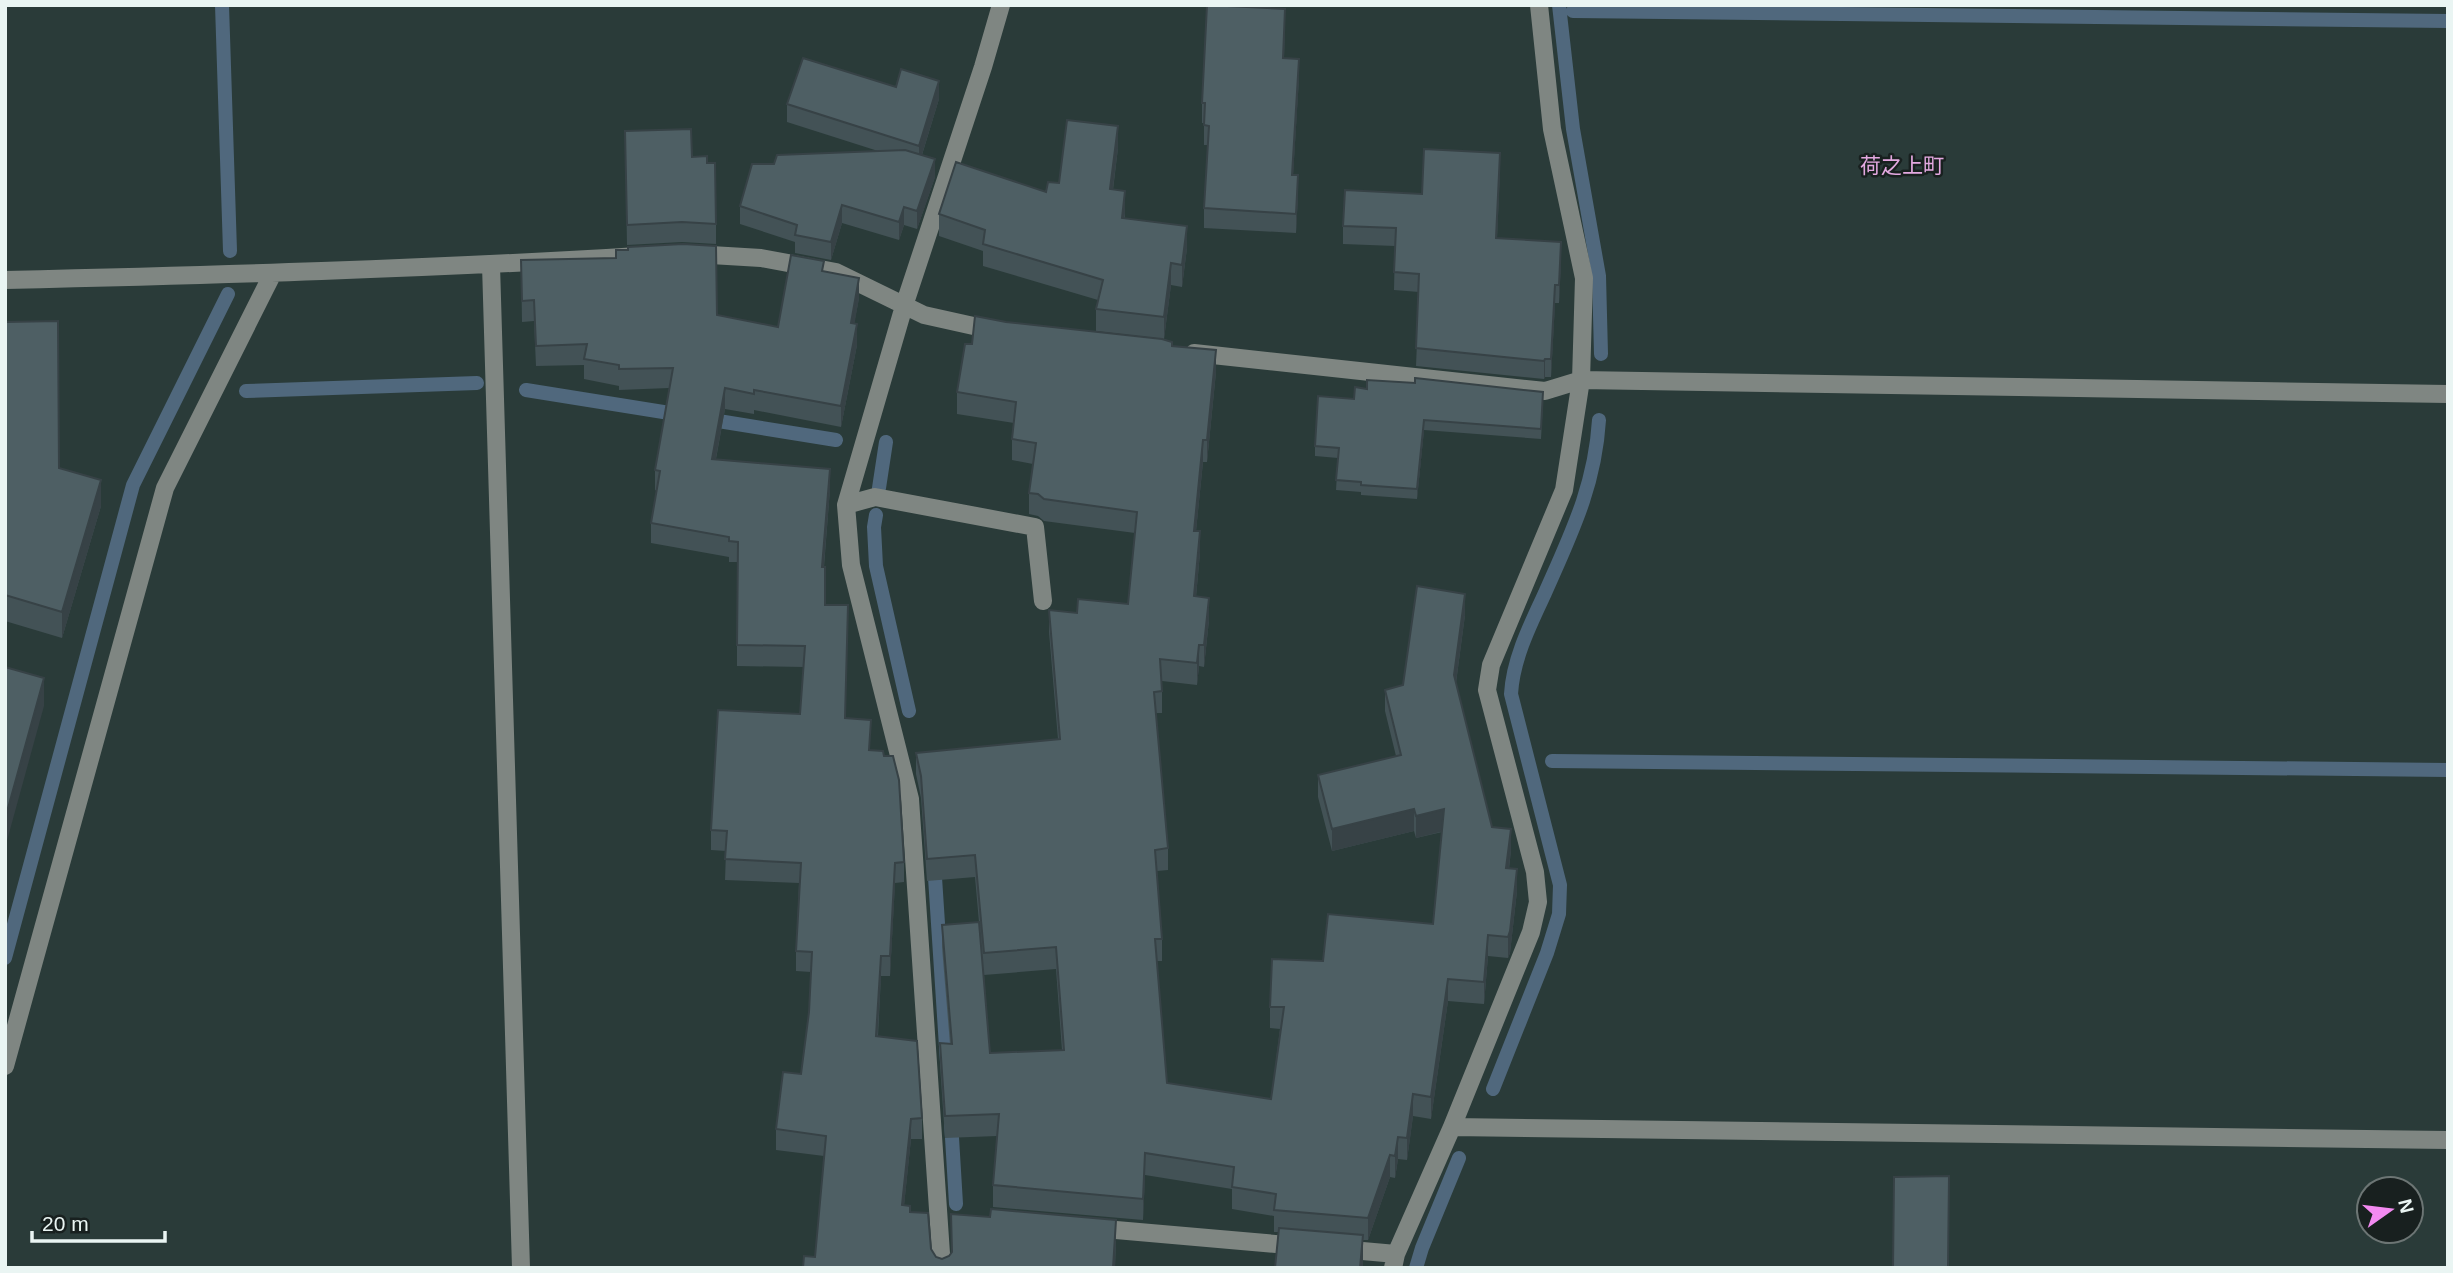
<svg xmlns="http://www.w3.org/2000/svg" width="2453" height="1273" viewBox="0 0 2453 1273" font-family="Helvetica,'Noto Sans JP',sans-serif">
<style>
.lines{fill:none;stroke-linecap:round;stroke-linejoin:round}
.stream{stroke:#50687d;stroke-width:14}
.minor{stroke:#7f8682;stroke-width:18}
.wall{fill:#435256;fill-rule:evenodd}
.shaded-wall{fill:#374246}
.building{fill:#4e5f64;stroke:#374246;stroke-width:2}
.labels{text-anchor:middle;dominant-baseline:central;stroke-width:5;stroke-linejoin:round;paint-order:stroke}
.quarter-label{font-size:21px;fill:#e3a8e0;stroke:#18201f}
</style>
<rect width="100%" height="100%" fill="#2a3b39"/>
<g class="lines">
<path class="stream" d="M222,5l8,246
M1559,5l14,124 26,147 2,78
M1573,11l875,10
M526,390l156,25
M246,391l231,-8
M706,419l130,21
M879,488l7,-46
M876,515l-2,12 2,39 33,145
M1552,761l896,9
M934,862l13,200
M5,958l128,-473 95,-191
M1493,1089l54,-136 12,-39 1,-29 -49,-191c2,-35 19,-69 34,-101 26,-59 50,-107 54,-173
M951,1121l5,83
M1416,1268l6,-20 37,-90"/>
<path class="minor" d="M694,254l67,4 75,14 88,43 72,16
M491,265l30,1003
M5,280c211,-5 422,-11 633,-24
M1194,353l351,38 36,-11 867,14
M846,505l29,-8 160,30 8,74
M5,1066l160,-578 108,-215
M1452,1127l996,13
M1093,1228l206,18
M1340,1249l56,5
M942,1268l-32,-469 -59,-234 -5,-60 58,-199 79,-239 18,-62
M1393,1268l3,-14 56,-127 79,-195 7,-30 -3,-30 -48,-182 4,-25 73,-175 17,-110 3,-102 -32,-149 -13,-124"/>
</g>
<path class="wall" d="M1285,28l-1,30 15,20 -6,97 5,20 -2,38 -92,-5v-20l4,-63h-4v-22h-2v-20z
M896,87l43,12 -17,56 13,22 -18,52 -13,-4 -5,15 -57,-17 -11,37 -36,-7v-11l-55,-18v-18l34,-42 104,-13 -91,-29v-18z
M625,131l82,32 9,61v20l-34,-2 -55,3z
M1118,148l-5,42 12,23v6l62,29 -5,39 -11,-2 -7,54 -68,-8v-22l2,-9 -115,-34v-15l-44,-15v-22l107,-22 13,-9z
M1500,171l-3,68 64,21 -2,43h-4l-4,74h-6l-1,2 -128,-13 3,-74 -25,-2 1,-44 -52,-2v-18l79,-32z
M521,260l196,55 61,12 46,-56 35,27 -5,26 3,21 -16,82 -87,-17v4l-29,-5 -9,50 114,30 -6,78 1,38 21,113 24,32 34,112v20l-9,1 -5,93h-9l-3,60 44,82v21h-11l-7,66 6,7 26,45 6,2 7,-3 3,-3 -1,-39 165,27 -1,27 -300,-11 9,-101 -48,-6v-21l25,-55 8,-62 2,-40 -15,-1v-20l3,-68 -74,-3 1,-29 -15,-1v-20l89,-116 4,-47 -67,-1v-104h-8v-5l-78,-14v-20l6,-32 -2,-1v-20l14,-82 -50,2v-4l-35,-7v-14l-48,1 -2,-45 -12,1z
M5,322l54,146 42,38 -39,132 -57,-17z
M1006,322l166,24 44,26 -9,90h-4l-7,69 4,22 -4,44 13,23 -5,47 -5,-1 -2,19 -35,-4v32h-6l12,135v22l-11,1 5,68v22h-5l10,122 104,16 9,-70 -10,-1v-21l53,-46 110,-37 9,-92 -26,6 -2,-7 -82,20 -14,-54v-22l78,-19 -11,-45v-21l18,-5 62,-70 -9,68 36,144 19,23 -2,19 8,22 -7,62 -2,5 -20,-2 -4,48 -36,-3 -17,118 -18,-3 -6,44 -9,-1 -3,19 -5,-1 -22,63h-5v28h-88l3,-36h-4v-16l-42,-7v-20l-87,-14 -2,45 -150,-13v-22l4,-49 -52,2 -5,-73v-22l10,1 -8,-97v-22l37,-3 -4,-45 -48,4 -6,-83 -5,-24v-21l142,-14 -9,-107v-22l28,3 51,-9 7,-71 -91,-12 -6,-5 -9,-2v-21l4,-29 -21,-4v-21l2,-16 -57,-9v-22l15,-48zM1056,969l6,81 -72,3 -6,-78z
M1354,399l189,3 -2,37 -117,-9 -7,69 -56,-4v-3l-25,-2 2,-32 -23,-2v-10z"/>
<path class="shaded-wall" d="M1285,9v19l-2,50v-20z
M1299,59v19l-7,116v-19z
M939,81v18l-20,65v-18z
M1118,126v22l-8,63v-22z
M1500,153v18l-4,85v-18z
M935,159v18l-18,52v-18z
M1298,175v20l-2,38v-19z
M1125,191v22l-3,27v-22z
M842,205v18l-11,37v-18z
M904,207v18l-5,15v-18z
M1187,226v22l-5,39v-22z
M1561,242v18l-2,43v-18z
M1171,263v22l-7,54v-22z
M859,278v20l-8,46v-21z
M1555,285v18l-4,74v-18z
M857,324v21l-16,82v-21z
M1216,350v22l-9,90v-22z
M1545,359v18l-1,2v-18z
M725,388v21l-13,70v-20z
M1424,420v10l-7,69v-10z
M1203,440v22l-9,90v-21z
M830,469v20l-8,99v-21z
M101,480v26l-39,132v-26z
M1200,531v22l-6,65v-22z
M1465,594v21l-11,82v-22z
M1209,598v22l-5,47v-22z
M1199,645v21l-2,19v-22z
M44,678v28l-39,142v-29z
M1414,809v22l-82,20v-22z
M1444,809v22l-28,7v-22z
M1511,829v21l-5,40v-22z
M895,863v20l-5,93v-20z
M1517,869v22l-7,62 -2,5v-21z
M1488,935v21l-4,48v-22z
M881,956v20l-5,81v-21z
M1448,979v22l-17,118v-22z
M1413,1094v22l-6,44v-22z
M911,1119v20l-9,87v-21z
M1398,1137v22l-3,19v-22z
M1145,1153v22l-2,45v-21z
M1390,1155v22l-22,63v-22z
M1116,1220l-1,48h-2z
M1363,1235v33h-3z"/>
<path class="building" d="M1207,5l78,4 -2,49 16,1 -7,116h6l-2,39 -92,-6 5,-82 -5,-1 1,-22h-3z
M803,58l93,29 5,-18 38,12 -20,65 -132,-42z
M1067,120l51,6 -8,63 15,2 -3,27 65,8 -5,39 -11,-2 -7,54 -68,-8 7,-29 -120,-36 2,-14 -46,-16 17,-52 90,30 2,-10 11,1z
M691,129l1,28 15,-1v7h8l1,61 -34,-2 -55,3 -2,-94z
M1424,149l76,4 -4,85 65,4 -2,43h-4l-4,74h-6l-1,2 -128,-13 3,-74 -25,-2 2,-44 -53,-2 2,-36 77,4z
M905,150l30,9 -18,52 -13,-4 -5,15 -57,-17 -11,37 -36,-7 2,-10 -57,-19 12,-42h22l3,-9z
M683,244l33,2 1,69 61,12 13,-72 33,6 -2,10 37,7 -8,45 6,1 -16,82 -87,-16v4l-29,-6 -13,71 118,10 -8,98h3v38h23l-3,113 26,2 -2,30 14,1 1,5h9l6,24 5,82 -9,1 -5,93h-9l-5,80 41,5 5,77 -11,1 -9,86 8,1v6l18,1 3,36 5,8 6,2 7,-3 3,-4 -1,-38 39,3 1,-8 125,11 -3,48h-310l1,-12 11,1 11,-121 -50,-7 7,-57 18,2 8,-62 3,-60 -16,-1 5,-88 -76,-4 2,-28 -16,-1 7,-120 82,4 5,-68 -68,-1 1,-103 -9,-1v-4l-78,-14 9,-52 -5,-1 18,-102 -54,1v-4l-35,-6 3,-15 -51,2 -2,-46 -12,1 -1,-41 95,-2v-8h12v-3z
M975,316l31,6 156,17 10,3v4l44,4 -9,90h-4l-9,91h6l-6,65 15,2 -5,47h-5l-2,18 -37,-4 2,32 -8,1 14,156 -13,2 7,89h-7l12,144 104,16 13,-92h-14l2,-48 51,2 5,-47 105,10 11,-115 -28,7 -2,-7 -82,20 -14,-54 83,-20 -16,-65 18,-5 14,-99 48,8 -11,81 38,152 19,2 -5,39 11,1 -7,62 -2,6 -20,-2 -4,47 -36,-3 -17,118 -18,-3 -6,44 -9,-1 -3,19 -5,-1 -22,63 -94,-8 2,-16 -44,-7 2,-20 -89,-14 -2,46 -150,-14 6,-71 -54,2 -5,-73 12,1 -10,-119 37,-3 11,131 74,-3 -8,-103 -72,6 -9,-98 -48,4 -6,-83 -5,-23 144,-14 -11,-129 28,3 1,-14 50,5 9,-92 -93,-13 -6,-5 -9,-1 7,-50 -24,-4 4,-37 -59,-10 8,-48h7z
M58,321l1,147 42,12 -39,132 -57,-17v-273z
M1415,378l128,14 -2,37 -117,-9 -7,69 -56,-4v-3l-25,-2 3,-32 -24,-2 3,-50 36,3 1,-12 12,2v-9l48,3z
M5,667l39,11 -39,141z
M1949,1176l-1,92h-55l1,-91z
M1279,1228l84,7 -3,33h-85z"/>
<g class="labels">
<g class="quarter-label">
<text x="1902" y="165">荷之上町</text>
</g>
</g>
<rect width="2453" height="1273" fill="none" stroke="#eaf5f3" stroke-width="14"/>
<g transform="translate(2390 1210) rotate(76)"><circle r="33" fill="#18201f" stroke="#6c7574" stroke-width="2"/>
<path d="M0-5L12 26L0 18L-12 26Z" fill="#f38af1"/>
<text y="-10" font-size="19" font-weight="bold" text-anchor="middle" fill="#eaf5f3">N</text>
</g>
<path d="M32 1231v10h133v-10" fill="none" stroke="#eaf5f3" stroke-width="3.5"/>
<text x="42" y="1231" font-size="21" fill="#eaf5f3" stroke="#18201f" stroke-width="5" paint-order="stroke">20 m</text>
</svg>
